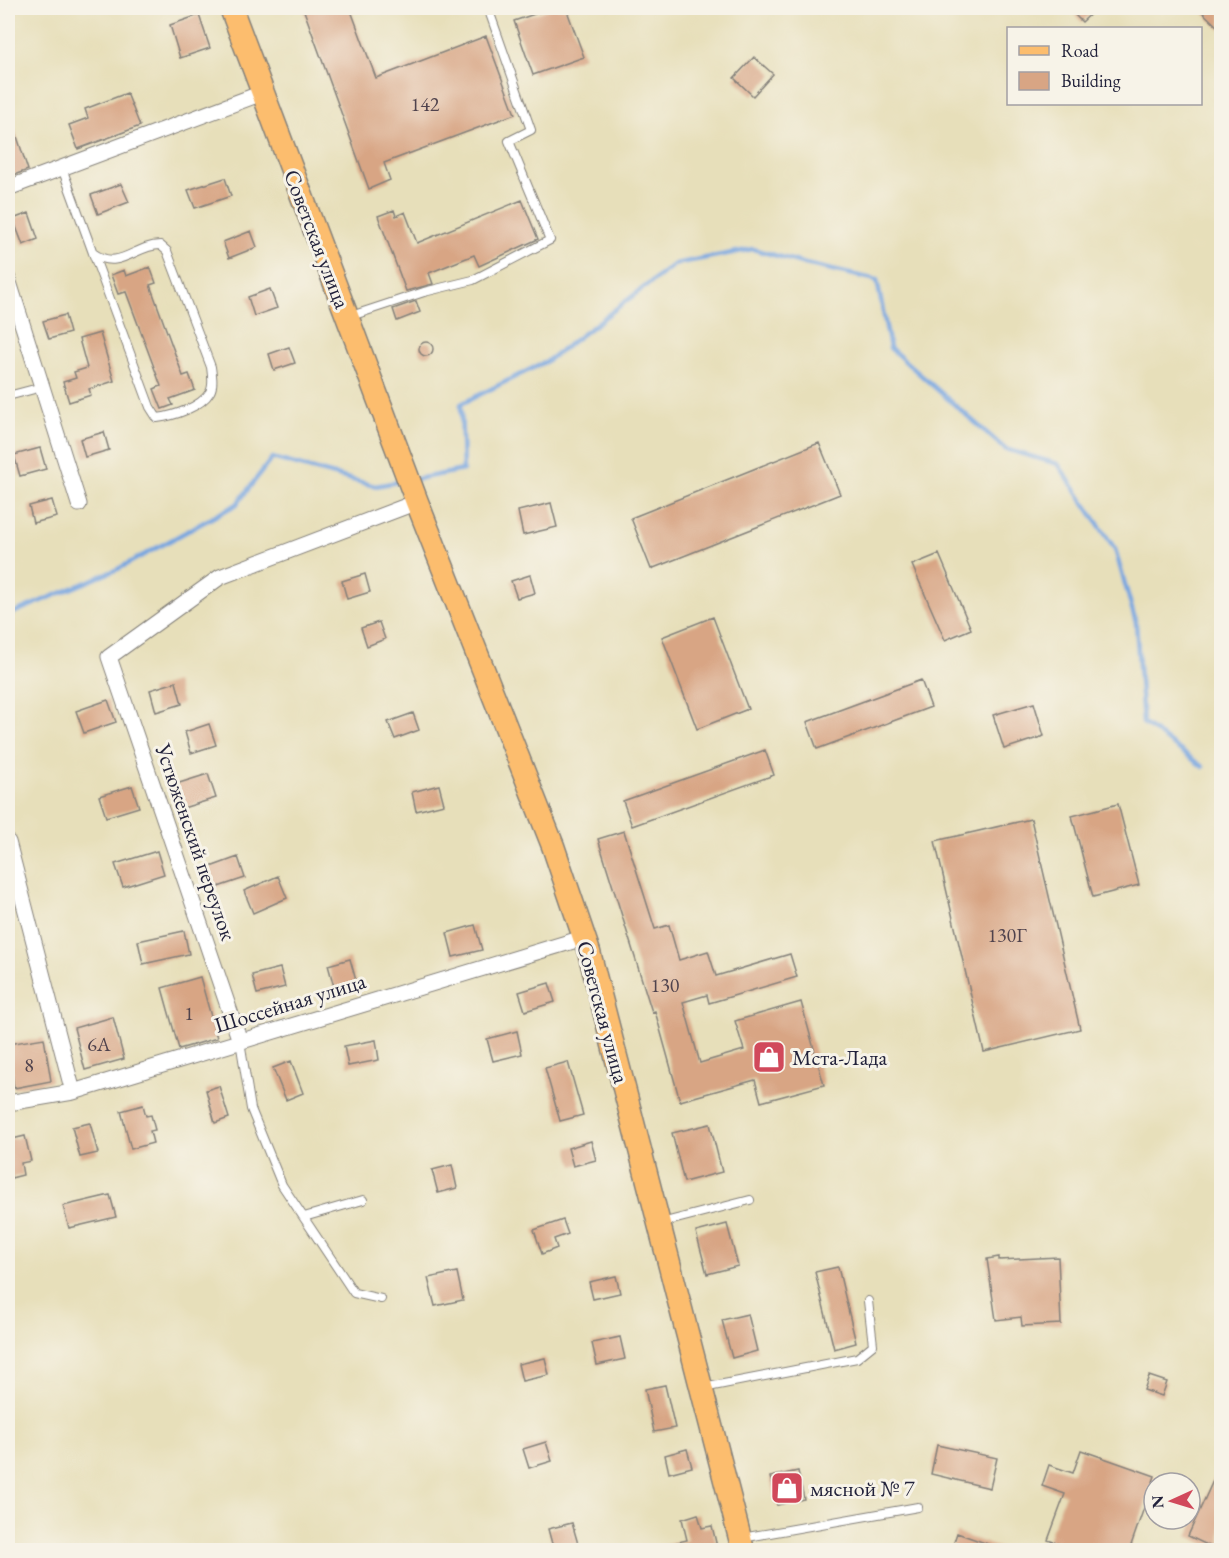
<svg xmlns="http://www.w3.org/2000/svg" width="1229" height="1558" viewBox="0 0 1229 1558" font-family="'EB Garamond',serif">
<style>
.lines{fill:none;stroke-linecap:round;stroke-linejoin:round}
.stream{stroke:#76a5e0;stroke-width:4.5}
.building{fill:#d8a584}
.service-casing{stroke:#84807a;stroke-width:10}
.minor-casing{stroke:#84807a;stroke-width:17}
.primary-casing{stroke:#84807a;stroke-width:25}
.service{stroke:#fff;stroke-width:8}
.minor{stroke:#fff;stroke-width:15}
.primary{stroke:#fcbd6e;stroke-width:22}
.labels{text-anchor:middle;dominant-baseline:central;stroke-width:6;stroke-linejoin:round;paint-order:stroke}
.number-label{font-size:20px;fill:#50434d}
.street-label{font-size:22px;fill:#22223b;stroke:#f7f3e8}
.poi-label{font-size:22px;fill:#22223b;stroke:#f7f3e8;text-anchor:start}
</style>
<rect width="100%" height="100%" fill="#f7f3e8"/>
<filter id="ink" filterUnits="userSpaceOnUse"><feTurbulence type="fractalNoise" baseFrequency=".0167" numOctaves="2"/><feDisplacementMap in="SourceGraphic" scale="12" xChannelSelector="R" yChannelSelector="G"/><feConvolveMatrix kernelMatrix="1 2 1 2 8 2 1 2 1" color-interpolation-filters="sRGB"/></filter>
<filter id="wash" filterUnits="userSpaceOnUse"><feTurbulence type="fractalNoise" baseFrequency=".008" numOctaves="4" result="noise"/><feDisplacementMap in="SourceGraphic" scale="24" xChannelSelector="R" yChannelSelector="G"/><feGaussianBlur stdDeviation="1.35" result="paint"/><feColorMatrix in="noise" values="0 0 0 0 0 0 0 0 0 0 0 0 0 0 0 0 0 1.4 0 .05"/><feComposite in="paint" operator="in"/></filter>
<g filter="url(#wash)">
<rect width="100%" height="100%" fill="#e7dfba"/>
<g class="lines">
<path class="stream" d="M417,479l46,-9 -2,-66 86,-43 128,-97 78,-15 52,15 72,16 13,68 115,101 53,15 57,85 21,74 7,100 60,44
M8,615l110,-46 119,-65 35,-46 103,28 28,-5"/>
</g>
<g id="blocks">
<path class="building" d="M303,8h47l26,70 110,-42 29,78 -131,49 6,17 -21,9z
M552,8h14l18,49 -51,18 -19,-54z
M1068,8h29l-15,14z
M1198,8h23v22z
M199,15l11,33 -30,10 -10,-33z
M754,57l19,17 -20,22 -19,-18z
M127,93l13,33 -62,23 -9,-24 19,-7 -3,-9z
M8,115h2l18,55 -20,7z
M225,178l6,18 -36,12 -7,-18z
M121,184l8,18 -31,12 -7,-19z
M522,200l16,39 -59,27 -5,-11 -45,18 4,11 -27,7 -28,-75 16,-6 2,6 9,-4 12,31z
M29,213l9,26 -15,6 -10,-26z
M251,231l6,16 -28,11 -6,-16z
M150,267l6,16 -6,2 33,91 6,-2 6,16 -25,9 3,6 -11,4 -8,-20 7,-3 -35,-94 -8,2 -7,-19 13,-5 2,6z
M270,289l7,19 -23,8 -6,-19z
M416,301l4,11 -23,9 -4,-12z
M65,315l5,18 -21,6 -6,-18z
M100,333l14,48 -25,8 2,6 -22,7 -6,-20 13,-4 -2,-6 13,-4 -8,-29z
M419 349a7 7 0 1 1 14 0a7 7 0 1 1-14 0Z
M289,347l6,16 -21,7 -5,-16z
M104,432l5,18 -24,7 -5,-18z
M819,443l21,51 -189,75 -20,-51z
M40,448l6,21 -26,7 -6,-21z
M52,500l5,17 -24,6 -4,-17z
M551,503l6,24 -34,8 -5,-24z
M939,554l32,75 -26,11 -33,-75z
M365,574l5,18 -23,7 -5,-18z
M530,575l5,18 -18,5 -6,-17z
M713,617l35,92 -51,20 -35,-92z
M379,622l6,17 -18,7 -6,-18z
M921,680l10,27 -114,42 -10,-27z
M176,682l6,22 -26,8 -6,-22z
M108,700l8,22 -32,11 -8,-22z
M1034,703l10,33 -40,13 -11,-34z
M413,713l6,17 -24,9 -7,-17z
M209,724l7,21 -25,8 -6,-21z
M765,750l9,25 -142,51 -9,-25z
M208,774l8,24 -33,10 -7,-24z
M439,785l5,19 -28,7 -4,-19z
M132,786l7,21 -33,10 -7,-21z
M1118,804l21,81 -46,12 -21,-81z
M1031,819l49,210 -96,23 -49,-211z
M624,831l31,98 14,-4 10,35 29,-9 8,25 74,-22 7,23 -88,26 -2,-8 -24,7 17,61 44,-13 -9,-29 66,-19 23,83 -63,17 -6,-22 -75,21 -25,-90 -3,1 -54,-173z
M157,851l7,23 -41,13 -8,-23z
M238,857l7,21 -33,11 -7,-20z
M278,876l9,22 -34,15 -9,-22z
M475,925l7,25 -29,7 -6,-24z
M184,931l5,23 -46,10 -5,-23z
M350,959l8,29 -22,6 -8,-29z
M280,968l5,19 -28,7 -5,-19z
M200,977l17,61 -38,11 -17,-61z
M549,983l6,19 -30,9 -6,-19z
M113,1017l11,42 -39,11 -11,-42z
M517,1031l5,23 -29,7 -6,-22z
M44,1038l7,43 -37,7 -6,-44z
M376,1040l3,20 -31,6 -4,-20z
M291,1061l12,32 -17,7 -13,-32z
M568,1062l15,53 -23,6 -15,-53z
M219,1086l10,32 -14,5 -9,-33z
M143,1105l3,11 5,-1 4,15 -5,1 3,12 -22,6 -10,-38z
M90,1123l8,30 -18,4 -8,-30z
M710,1124l12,48 -38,10 -12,-49z
M25,1136l6,25 -10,2 2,12 -12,3 -3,-15v-23z
M591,1141l5,19 -23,6 -5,-18z
M452,1165l5,23 -19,5 -6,-23z
M110,1195l6,22 -47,11 -6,-22z
M563,1220l5,14 -14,5 3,9 -15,6 -8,-24z
M727,1224l11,42 -31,8 -11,-42z
M999,1257v3l59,-3 3,67 -39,2 -1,-9 -25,3 -9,-61z
M838,1267l18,76 -22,6 -19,-77z
M457,1272l6,28 -28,6 -7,-28z
M616,1276l4,17 -27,6 -4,-17z
M748,1314l9,37 -25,7 -10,-38z
M620,1337l5,22 -28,6 -5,-22z
M545,1358l4,17 -27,6 -4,-17z
M1149,1376l18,6 -5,14 -18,-6z
M665,1385l10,43 -21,4 -9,-43z
M546,1442l6,19 -23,7 -6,-19z
M937,1445l60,13 -7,30 -59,-14z
M687,1449l5,18 -23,6 -4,-18z
M1081,1450l74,26 -26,75h-71l2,-7 -12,-4 17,-46 -23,-8 7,-21 24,8z
M1221,1463v88h-1l-32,-15z
M798,1471l6,28 -27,6 -7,-28z
M698,1514l4,14 10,-2 6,25h-56l-1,-5 26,-6 -5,-21z
M572,1523l6,21 -24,7 -6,-22z
M957,1533l45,16v2h-51z"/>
</g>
</g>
<g filter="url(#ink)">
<use href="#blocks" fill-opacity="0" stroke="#84807a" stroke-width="1.5"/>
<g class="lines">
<g class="service-casing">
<path id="service" d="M62,168l31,85c26,19 42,-8 67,-8l7,6 44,116c1,8 3,18 -1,25 -9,15 -36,24 -53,26l-7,-11 -57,-154
M348,317l76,-25 49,-12 77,-40 -41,-99 22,-11 -43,-122
M8,396l34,-9
M240,1041l11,68 31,76 72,108 27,6
M304,1217l59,-17
M661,1223l89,-23
M703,1388l154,-30 16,-13 -5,-44
M742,1538l176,-31"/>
</g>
<g class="minor-casing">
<path id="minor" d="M8,188l254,-95
M8,279l71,225
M8,842l65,250
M240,1041l-131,-384 111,-80 197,-75
M8,1103l65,-11 510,-154"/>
</g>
<g class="primary-casing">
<path id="primary" d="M231,8l186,494 136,344 36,106 154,598"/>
</g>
<use href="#service" class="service"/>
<use href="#minor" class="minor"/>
<use href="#primary" class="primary"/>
</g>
</g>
<defs>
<g id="shop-square" transform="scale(1.725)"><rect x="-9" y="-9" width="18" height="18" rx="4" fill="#d1495b" stroke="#f7f3e8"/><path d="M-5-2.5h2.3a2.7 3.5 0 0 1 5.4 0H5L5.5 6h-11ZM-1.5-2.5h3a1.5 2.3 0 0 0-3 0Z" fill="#fff"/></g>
</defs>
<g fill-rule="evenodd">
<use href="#shop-square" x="769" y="1057"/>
<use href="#shop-square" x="787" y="1488"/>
</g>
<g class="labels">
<g class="number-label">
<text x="425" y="104">142</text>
<text x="1007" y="935">130Г</text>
<text x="665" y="985">130</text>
<text x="189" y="1013">1</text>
<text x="99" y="1044">6А</text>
<text x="29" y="1065">8</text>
</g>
<g class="street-label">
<text transform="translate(317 239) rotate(69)">Советская улица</text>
<text transform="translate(196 842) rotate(71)">Устюженский переулок</text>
<text transform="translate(290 1003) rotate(-17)">Шоссейная улица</text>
<text transform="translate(603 1012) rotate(75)">Советская улица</text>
</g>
<g class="poi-label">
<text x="792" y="1057">Мста-Лада</text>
<text x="810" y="1488">мясной № 7</text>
</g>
</g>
<rect width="1229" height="1558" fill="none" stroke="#f7f3e8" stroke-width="30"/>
<rect x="1007" y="27" width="195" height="78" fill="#f7f3e8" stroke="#a29fa3" stroke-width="1.5"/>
<rect x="1019" y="46" width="30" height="9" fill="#fcbd6e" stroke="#a29fa3" stroke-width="1.5"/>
<text x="1061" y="57" font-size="18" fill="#22223b">Road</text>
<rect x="1019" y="72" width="30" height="18" fill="#d8a584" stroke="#a29fa3" stroke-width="1.5"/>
<text x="1061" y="87" font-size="18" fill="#22223b">Building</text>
<g transform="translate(1172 1501) rotate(266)"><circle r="28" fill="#f7f3e8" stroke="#a29fa3" stroke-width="1.5"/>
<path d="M0-4.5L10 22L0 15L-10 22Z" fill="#d1495b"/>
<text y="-9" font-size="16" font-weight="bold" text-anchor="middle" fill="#22223b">N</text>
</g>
</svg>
